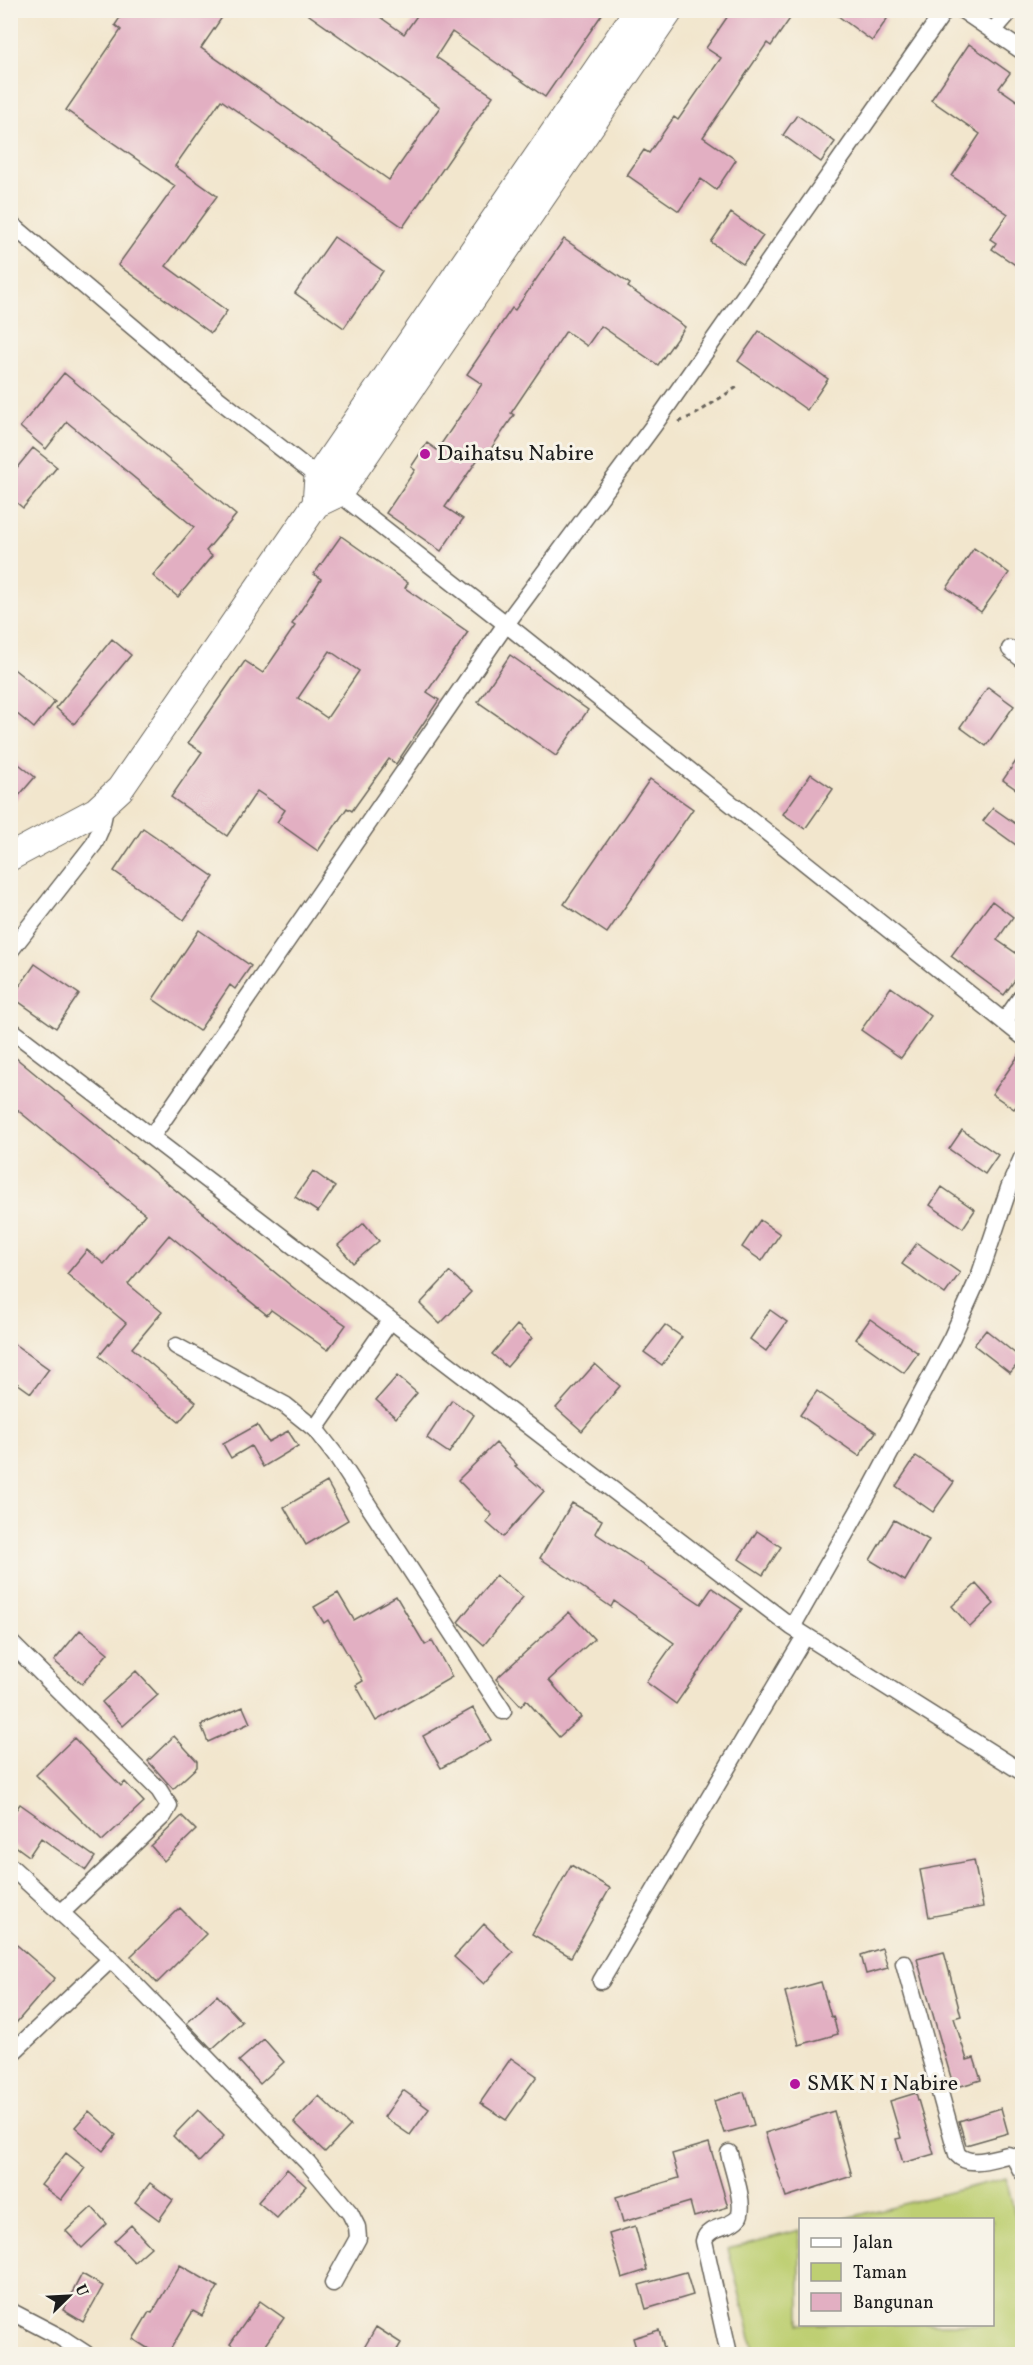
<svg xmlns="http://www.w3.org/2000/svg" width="1033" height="2365" viewBox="0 0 1033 2365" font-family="Vollkorn,serif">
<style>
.green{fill:#becf72;stroke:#6d7647;stroke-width:1.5}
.building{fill:#e2afc2;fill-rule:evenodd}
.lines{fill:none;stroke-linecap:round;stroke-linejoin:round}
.minor-casing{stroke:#67635a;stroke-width:19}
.primary-casing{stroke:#67635a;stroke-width:29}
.path{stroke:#67635a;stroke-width:3;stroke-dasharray:4.5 4.5;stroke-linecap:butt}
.minor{stroke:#fff;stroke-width:16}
.primary{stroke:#fff;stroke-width:27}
.poi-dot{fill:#b5179e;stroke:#f7f3e8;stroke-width:2}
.labels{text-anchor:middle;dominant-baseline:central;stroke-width:6;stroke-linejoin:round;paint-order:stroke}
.poi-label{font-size:22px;fill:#1c1c1c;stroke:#f7f3e8;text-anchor:start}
</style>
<rect width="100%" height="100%" fill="#f7f3e8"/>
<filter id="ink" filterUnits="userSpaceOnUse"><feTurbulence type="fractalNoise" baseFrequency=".0167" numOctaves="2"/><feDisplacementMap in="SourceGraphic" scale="12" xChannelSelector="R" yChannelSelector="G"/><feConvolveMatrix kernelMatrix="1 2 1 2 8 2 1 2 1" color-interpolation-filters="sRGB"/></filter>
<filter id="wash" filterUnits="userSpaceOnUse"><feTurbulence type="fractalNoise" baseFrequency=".008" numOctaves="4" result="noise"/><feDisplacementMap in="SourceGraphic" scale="24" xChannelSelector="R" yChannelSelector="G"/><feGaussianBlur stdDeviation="1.35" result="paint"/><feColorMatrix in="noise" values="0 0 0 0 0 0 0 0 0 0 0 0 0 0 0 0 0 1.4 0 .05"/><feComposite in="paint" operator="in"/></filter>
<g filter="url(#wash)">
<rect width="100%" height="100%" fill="#f2e6cd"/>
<path class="green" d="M1006,2178l16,65v111h-267l-27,-105 72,-19v94h192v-104l-149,-1z"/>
<g id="blocks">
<path class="building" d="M125,10h102l-26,38 188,132 51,-73 -138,-97h68l34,24 17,-24h184l-60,87 -93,-65 -16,25 57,39 -90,131 -182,-127 -46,66 42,30 -51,70 61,45 -16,22 -93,-68 57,-79 -109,-76 55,-80 -6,-5z
M732,10h64l-25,36 -4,-3 -64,94 33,23 -20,30 -15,-11 -22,32 -52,-36 17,-25 5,3 25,-36 4,3 43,-62 -15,-10z
M830,10h45l12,9 -15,22z
M969,44l41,29 -11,15 24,17v165l-31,-21 4,-6 -6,-4 18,-25 -56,-38 28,-42 -49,-34z
M797,115l38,27 -14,20 -38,-27z
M731,213l32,23 -20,28 -32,-22z
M334,237l49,34 -39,57 -49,-35z
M564,239l66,45 -2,3 57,40 -27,38 -57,-39 -14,20 -21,-15 -55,82 3,2 -30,44 -4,-3 -35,51 18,12 -22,32 -55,-38 29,-43 -4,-3 16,-24 10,7 45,-66 -15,-10 45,-66 3,2z
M759,331l69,48 -21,31 -69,-49z
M64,373l172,142 -30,36 6,5 -34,41 -25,-21 41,-49 -127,-105 -21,27 -26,-22z
M33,448l24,19 -34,41 -13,-11v-21z
M341,536l67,47 -3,5 63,44 -41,60 12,8 -43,64 -7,-5 -37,52 -5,-3 -29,43 -41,-29 8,-12 -28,-19 -30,45 -56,-39 31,-45 -14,-9 57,-82 18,12 32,-47 -3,-2 29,-45 -7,-5zM330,651l29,20 -32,47 -29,-20z
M974,548l35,25 -28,39 -34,-24z
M112,639l19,16 -57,69 -18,-16z
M510,655l78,55 -32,46 -78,-54z
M10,666l45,36 -21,26 -24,-20z
M988,687l26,19 -28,40 -26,-19z
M1023,751v43l-20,-14z
M10,757l25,20 -25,29z
M811,774l22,15 -28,40 -22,-15z
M650,779l43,30 -86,124 -43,-29z
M993,808l30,21v21l-40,-29z
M143,828l71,49 -30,43 -70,-49z
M992,901l21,16 -16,23 26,18v11l-19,26 -53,-39z
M199,930l52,36 -16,23 -5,-4 -31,46 -46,-32z
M35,964l44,30 -23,34 -44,-31z
M891,987l40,29 -30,42 -40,-28z
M1023,1049v48l-9,12 -22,-15z
M10,1053l291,241 45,31 -18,25 -57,-40 -4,5 -98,-80 -41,49 34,28 -30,36 64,54 -17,20 -80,-66 27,-33 -59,-49 20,-24 17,14 41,-50 -135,-110z
M962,1130l36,25 -13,19 -36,-25z
M313,1171l22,16 -17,25 -23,-15z
M942,1187l33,23 -12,18 -33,-23z
M760,1220l20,14 -18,27 -20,-14z
M364,1223l15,18 -26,22 -15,-18z
M917,1243l43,30 -15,21 -43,-30z
M450,1272l21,20 -31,32 -20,-20z
M770,1310l17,12 -21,29 -16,-12z
M870,1319l48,34 -14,20 -48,-34z
M517,1325l15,13 -25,29 -15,-13z
M665,1325l17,12 -20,28 -18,-13z
M986,1330l36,29 -12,14 -36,-28z
M10,1341l39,28 -18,24 -21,-15z
M595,1364l25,22 -38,45 -26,-23z
M397,1376l20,17 -21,25 -20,-18z
M817,1391l59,41 -17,24 -59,-41z
M452,1400l22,15 -25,38 -22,-15z
M257,1425l11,17 20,-11 10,15 -35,21 -12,-21 -20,12 -8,-14z
M496,1443l21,22 -2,1 29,25 -41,46 -17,-15 6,-7 -34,-35z
M916,1456l38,26 -21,30 -37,-26z
M327,1482l21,38 -42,25 -22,-38z
M572,1503l30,17 -7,13 106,71 11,-16 30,21 -66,95 -30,-22 28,-39 -60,-42 -3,6 -71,-49z
M894,1520l35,20 -24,41 -35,-21z
M757,1531l24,16 -18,28 -24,-16z
M496,1575l27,22 -39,48 -26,-23z
M976,1584l18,20 -24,23 -18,-21z
M338,1593l16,27 42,-24 29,49 7,-4 20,36 -76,44 -20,-36 7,-4 -35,-61 -4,3 -10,-16z
M569,1612l25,27 -45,41 32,37 -22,20 -33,-37 -5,6 -25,-27z
M80,1630l28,23 -26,31 -28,-23z
M136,1671l22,24 -35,31 -21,-24z
M243,1707l7,16 -42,19 -7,-17z
M473,1708l18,32 -50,28 -18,-32z
M174,1736l23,25v6l-24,22 -25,-28z
M74,1738l47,48 4,-4 19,20 -42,39 -66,-66z
M20,1804l75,53 -9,13 -45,-32 -12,18 -19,-14v-24z
M182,1816l14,14 -32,31 -13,-15z
M974,1860l9,47 -54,10 -9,-47z
M571,1865l39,23 -39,69 -39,-23z
M180,1908l26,26 -49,49 -26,-27z
M484,1924l29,28 -29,32 -30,-27z
M10,1939l45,39 -45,52z
M882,1948l6,20 -22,6 -5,-19z
M944,1952l17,64 -7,2 13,42 7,-2 7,22 -27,8 -37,-129z
M821,1982l10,35 2,-1 5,18 -39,11 -14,-53z
M217,1995l25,27 -30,27 -25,-26z
M264,2039l20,23 -24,22 -21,-23z
M511,2058l26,18 -31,44 -26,-17z
M403,2090l26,19 -19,26 -26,-18z
M744,2092l10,33 -30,8 -10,-32z
M916,2093l18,61 -31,9 -7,-24 5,-1 -11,-37z
M319,2096l31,30 -25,26 -31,-30z
M1001,2108l7,25 -42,12 -7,-24z
M198,2110l26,26 -25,26 -26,-26z
M89,2111l27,24 -13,16 -28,-24z
M834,2111l18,65 -66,21 -21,-64z
M709,2143l19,64 -34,10 -4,-15 -67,20 -7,-25 63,-19 -7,-24z
M66,2153l19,15 -24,32 -20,-15z
M287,2169l19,17 -29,32 -19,-16z
M150,2183l23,17 -14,20 -24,-18z
M92,2207l15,17 -25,24 -16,-17z
M131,2225l20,22 -17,15 -20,-21z
M635,2226l12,44 -25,8 -13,-44z
M180,2265l38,22 -16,29 -9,-5 -26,44h-9l-25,-16 16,-27 3,1z
M686,2272l7,23 -47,14 -7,-24z
M82,2274l21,12 -20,36 -20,-12z
M260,2301l24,17 -26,37h-12l-16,-11z
M376,2327l25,16 -7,12h-34z
M659,2330l7,25h-28l-5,-17z"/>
</g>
</g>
<g filter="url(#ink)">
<use href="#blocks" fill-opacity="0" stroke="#67635a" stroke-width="1.5"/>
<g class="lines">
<g class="minor-casing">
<path id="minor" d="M962,10l60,41
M993,31l18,-21
M10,223l207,175 289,226 516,412
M1010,649l12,10
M10,951l84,-107 7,-16 5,-24
M1004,1022l18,-26
M10,1029l782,598 230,145
M152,1136l354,-512 148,-199 291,-415
M176,1346l109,59 30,24 21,27 167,255
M315,1429l75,-108
M792,1627l80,-140 80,-150 27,-60 30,-89 13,-30
M10,1642l149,148 10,16 -5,9 -102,97
M10,1866l101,93 -101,96
M111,1959l196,203 43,51 7,14 1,11 -25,45
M904,1963l53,191c12,14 36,4 51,1l6,2 8,15
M601,1981l204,-345
M729,2153c3,14 15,47 11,61 -4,15 -33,10 -36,27l25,113
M10,2311l50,26 26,17"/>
</g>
<g class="primary-casing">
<path id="primary" d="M316,504l23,-11 331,-483
M10,857l86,-46 24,-22 196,-285 2,-27 320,-467"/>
</g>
<path class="path" d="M679,422l17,-8 44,-29"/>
<use href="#minor" class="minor"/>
<use href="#primary" class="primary"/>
</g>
</g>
<g class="poi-dot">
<circle cx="425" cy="454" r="6"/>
<circle cx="795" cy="2084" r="6"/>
</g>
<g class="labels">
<g class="poi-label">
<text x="437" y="454">Daihatsu Nabire</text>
<text x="807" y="2084">SMK N 1 Nabire</text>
</g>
</g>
<rect width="1033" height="2365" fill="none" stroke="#f7f3e8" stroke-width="36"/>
<rect x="799" y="2218" width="195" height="108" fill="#f7f3e8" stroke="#9f9d96" stroke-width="1.5"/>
<rect x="811" y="2238" width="30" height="9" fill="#ffffff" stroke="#9f9d96" stroke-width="1.5"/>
<text x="853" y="2248" font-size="18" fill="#1c1c1c">Jalan</text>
<rect x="811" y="2263" width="30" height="18" fill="#becf72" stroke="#9f9d96" stroke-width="1.5"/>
<text x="853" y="2278" font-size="18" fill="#1c1c1c">Taman</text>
<rect x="811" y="2293" width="30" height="18" fill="#e2afc2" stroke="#9f9d96" stroke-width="1.5"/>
<text x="853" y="2308" font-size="18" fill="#1c1c1c">Bangunan</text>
<g transform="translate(69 2296) rotate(66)" stroke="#f7f3e8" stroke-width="4.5" paint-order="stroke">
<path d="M0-4.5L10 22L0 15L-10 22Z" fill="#1c1c1c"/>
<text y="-9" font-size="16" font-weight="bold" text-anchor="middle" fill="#1c1c1c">U</text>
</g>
</svg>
